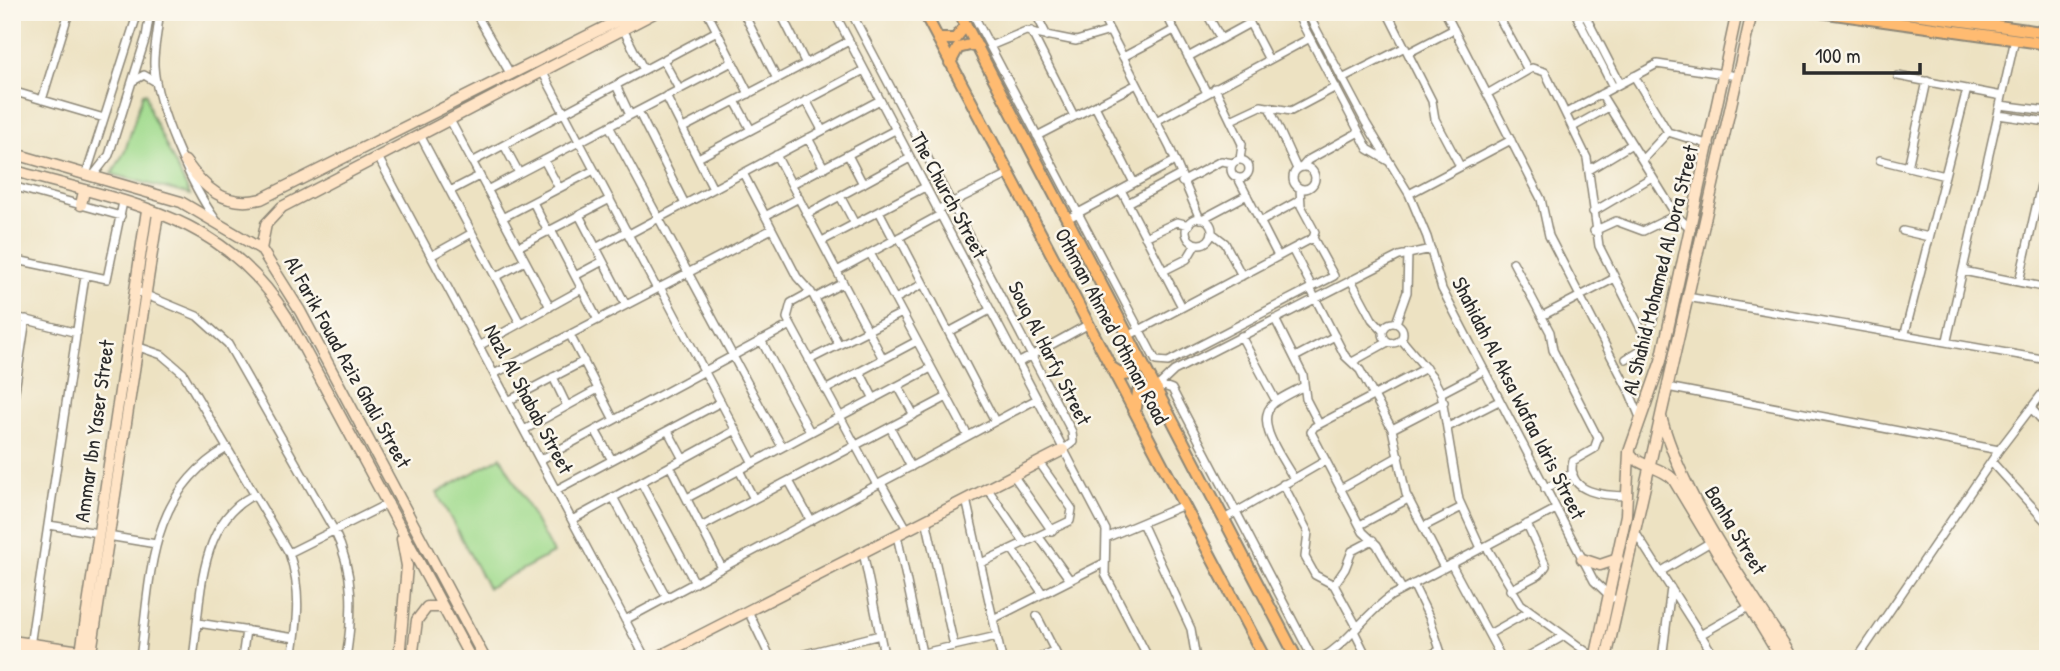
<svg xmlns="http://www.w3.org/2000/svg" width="2060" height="671" viewBox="0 0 2060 671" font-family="'Patrick Hand',sans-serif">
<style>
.green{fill:#a1db8e;stroke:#66835c;stroke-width:2}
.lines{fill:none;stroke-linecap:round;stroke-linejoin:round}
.street-casing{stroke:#8c8676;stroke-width:10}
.secondary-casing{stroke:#8c8676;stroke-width:13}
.primary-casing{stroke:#8c8676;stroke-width:14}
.street{stroke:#fff;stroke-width:7}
.secondary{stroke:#ffe4c6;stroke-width:10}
.primary{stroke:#ffbb71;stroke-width:10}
.labels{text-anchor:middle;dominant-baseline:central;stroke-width:5;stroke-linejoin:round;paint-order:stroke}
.street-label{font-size:21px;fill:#2b2b2b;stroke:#fbf7ec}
</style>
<rect width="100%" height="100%" fill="#fbf7ec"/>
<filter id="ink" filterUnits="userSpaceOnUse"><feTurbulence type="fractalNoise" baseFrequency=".0143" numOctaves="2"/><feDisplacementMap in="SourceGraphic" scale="14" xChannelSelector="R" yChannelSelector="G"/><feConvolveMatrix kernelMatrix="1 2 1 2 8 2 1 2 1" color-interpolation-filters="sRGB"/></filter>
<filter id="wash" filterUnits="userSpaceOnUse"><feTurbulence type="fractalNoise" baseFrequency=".00686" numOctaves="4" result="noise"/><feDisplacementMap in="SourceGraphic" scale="28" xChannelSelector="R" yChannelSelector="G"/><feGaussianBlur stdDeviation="1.57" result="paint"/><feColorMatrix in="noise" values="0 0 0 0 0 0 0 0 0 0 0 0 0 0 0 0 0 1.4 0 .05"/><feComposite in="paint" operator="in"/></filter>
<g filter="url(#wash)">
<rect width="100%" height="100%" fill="#ede2c2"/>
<path class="green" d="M143,93h3l5,21 39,81 -78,-21 13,-23z
M501,457l52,96 -65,35 -51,-95z"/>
</g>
<g filter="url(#ink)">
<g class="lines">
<g class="street-casing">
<path id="street" d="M159,12c0,18 -6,36 -5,54 2,41 38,121 62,154
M475,12l36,63
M707,12l42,82
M743,12l34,67
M780,12l26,52
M834,12l272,518 -1,44 44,85
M851,12l221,420 1,10 -10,8
M972,12l184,349 12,1 166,-86 -21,-38
M1035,12l12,24
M1100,12l70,136 30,71
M1165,12l42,81
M1206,12l15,27
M1244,12l25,48
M1296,12l72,137 20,12
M1307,12l59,111 43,71 18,43 15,52 152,292 18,17
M1387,12l45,89 3,18 25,47
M1445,12l96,187 8,37 80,155 12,29
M1496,12l32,58
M623,29l21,41
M1031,31l43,85
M990,46l36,-15 50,10 34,-10
M1408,53l46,-24
M1123,57l51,-27
M1188,57l62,-34
M663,60l16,29
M542,71l115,218
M1634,76l34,56 42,13
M1898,76l104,20
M1342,79l63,-32
M133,81l11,-6 12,7
M616,85l14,30
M1613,87l-35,-68 7,-4 35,68
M1215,88l27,56 -2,16
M12,91l92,27
M1487,94l45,-26 13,4 42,86 12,88 48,95
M1601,94l75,121 15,14
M666,96l47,93
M42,100l27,-88
M806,100l16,30
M735,101l16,29
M2000,105l48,6
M1095,106l39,77
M1269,107l28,62
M638,111l47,93
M1566,113l91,-49 80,12
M1998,115l50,7
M450,120l100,187
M1231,120l30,-14 30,5 45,-24
M1156,121l154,-83
M609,126l173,321
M1573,127l36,-20
M683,128l166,-87
M420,135l100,188
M1037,136l100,-52
M808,138l16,30
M504,145l15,28
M776,155l107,204
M848,155l15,29
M378,157l268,502
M698,158l166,-88
M544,160l15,28
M1642,160l26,-28
M1880,160l65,16
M1231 169a9 9 0 1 1 18 0a9 9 0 1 1-18 0Z
M472,162l245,-131
M1293 178a11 11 0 1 1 22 0a11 11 0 1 1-22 0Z
M1302,167l6,-7 51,-28
M1908,167l19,-86
M1589,170l43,-26
M743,173l54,104 16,18 26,50
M86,175l52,-163
M92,177l17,-22 37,-118 4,-25
M1238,178l40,78
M1182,182l39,-21 12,2
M792,184l103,-54
M12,186l109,30
M487,190l245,-128
M1121,190l61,117
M450,191l29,-15
M1409,194l102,-54
M840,196l15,28
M533,202l15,30
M1128,203l52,-28
M937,210l72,-36
M879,211l15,29
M1593,212l59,-35
M807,214l103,-56
M579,215l47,90
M765,216l34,-18
M502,218l92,-48
M1186 231a13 13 0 1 1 26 0a13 13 0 1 1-26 0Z
M1067,219l108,-58
M1202,219l45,-24
M1260,222l40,-22
M551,230l47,90
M1594,231l22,-10 27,10 33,-16
M1903,231l26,6
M1212,233l13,10 17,33
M629,234l251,-134
M899,237l96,184
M1145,237l32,-15 12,3
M822,241l103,-54
M518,247l92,-48
M596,248l31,-17
M1292,249l20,38
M870,253l98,183
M431,256l41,-23
M12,259l95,20 16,-77
M1513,262l37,70 3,18 45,88 -4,11 -21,12c-8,33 34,35 55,35
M837,271l103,-56
M1163,271l24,-12 9,-15
M1963,271l85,17
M575,276l28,-15
M496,277l29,-16
M1351,280l21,39 11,12
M2019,282l29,-128
M660,287l93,176
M1310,288l35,68 15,14 32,59 14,65 38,74
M134,290l63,26 31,28 106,186c21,42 19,83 12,129
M811,292l-20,11 -4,15 90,167
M1687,297l361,63
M815,298l28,-15
M895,299l28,-15
M12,316l65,17
M1542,316l73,-38
M1275,319l28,56 3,24 13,25
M1383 333a10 10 0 1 1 20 0a10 10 0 1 1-20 0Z
M1396,323l11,-31 1,-39
M949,332l41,-22
M1905,333l62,-244
M570,335l44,85
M1128,336l185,-98 2,-6 -14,-26 -1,-17
M1241,336l35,65
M1401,339l31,37 9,17 18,107 22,48
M761,340l49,92
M1947,340l68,-301
M136,346l26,9 21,18 106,180c13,37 9,68 3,106
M479,346l103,-57
M1295,357l40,-21
M1626,359l16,-10 5,-8 18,-64
M809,360l93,-47
M1352,362l36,-20
M1018,363l71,-39
M860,372l14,27
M494,374l278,-145
M553,377l14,29
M898,386l16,29
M1667,387l332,63
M1156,388l18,-17 225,-115 32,-7
M1157,389l7,-3 8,3 141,270
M825,390l92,-49
M1441,393l42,-22
M508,401l76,-40
M2031,408l17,19
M12,410l14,-91
M890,427l21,40
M1448,427l51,-26
M1392,429l52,-27
M524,430l74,-41
M595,430l17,30
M668,431l15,28
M540,460l250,-135
M1992,462l56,62
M670,466l52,102
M739,470l15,29
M1013,475l39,56
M1294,479c-10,-19 -42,-58 -20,-76 9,-7 21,-12 30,-17
M789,481l22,40
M641,482l54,101
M881,483l26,46
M1283,484l25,48 -3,25 10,18 19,10 23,42
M987,488l38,55
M1340,489l59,-33
M1545,489l28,-16
M556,490l165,-88
M613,497l54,101
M687,498l244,-130
M966,499l36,160
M926,519l28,127
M1224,519l101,-58
M572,520l164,-90
M1142,523l49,106 5,30
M49,525l49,8
M1360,525l48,-26
M701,527l246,-130
M1423,527l39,-20
M1635,532l81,127
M897,535l25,118
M108,536l48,8
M1039,537l31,43
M1108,537l76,-32
M1486,546l35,58 74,54
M1012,549l31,45
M863,552l22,107
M289,553l100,-50
M981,563l89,-42 2,-12 -33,-47
M1451,564l51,95
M1660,572l49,-29
M1413,584l17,35 13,40
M1334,585l11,-16 7,-18 21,-11
M1402,589l-25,-44 -14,-13 -52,-100 3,-5 112,-59
M1510,590l30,-16 6,-8 -19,-42
M748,611l23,48
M1037,616l22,43
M993,619l111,-56
M625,620l412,-221
M198,623l97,15
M1354,631l14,28
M1489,634l41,-23
M1700,635l49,-28
M30,646l55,-370
M140,659c11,-81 7,-165 87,-211
M193,659c8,-56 4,-137 61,-164
M242,659l4,-29
M785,659l95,-24
M897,659l100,-23
M1036,659l19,-9
M1320,659c29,-16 44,-44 71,-63l165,-87
M1423,659l17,-9
M1523,659l41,-23
M1662,659l9,-71
M1857,659l142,-209 49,-64"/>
</g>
<g class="secondary-casing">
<path id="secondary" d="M12,153l169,49 80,47 39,62 185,348
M185,161c19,27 40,47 76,38l374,-187
M12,170c109,32 211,42 275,147l184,342
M81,205l3,-14
M261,249l5,-25 16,-17 374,-195
M1661,417c25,88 84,165 132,242
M1629,452c10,16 30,13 44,27l108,180
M1582,559l18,6 18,-6
M12,641l75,11
M12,651l54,8
M80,659l67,-449
M90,659l68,-446
M399,659l8,-93 -5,-27
M412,659l5,-39 10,-13h15
M654,659l409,-209
M1595,659l31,-144 3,-63 32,-91 76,-349
M1606,659l146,-647"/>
</g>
<g class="primary-casing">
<path id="primary" d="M924,12l341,647
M959,12l338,647
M1820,12l228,32
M1899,12l149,21
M938,39h17l11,-14
M950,63l8,-15 12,-3 8,2
M1112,368l11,7 8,-1 5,-7 1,-12
M1136,408l2,-16 19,-3"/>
</g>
<use href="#street" class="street"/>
<use href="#secondary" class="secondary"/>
<use href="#primary" class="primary"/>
</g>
</g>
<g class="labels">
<g class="street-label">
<text transform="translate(949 195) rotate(62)">The Church Street</text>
<text transform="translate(1660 270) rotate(-76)">Al Shahid Mohamed Al Dora Street</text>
<text transform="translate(1112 326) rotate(62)">Othman Ahmed Othman Road</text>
<text transform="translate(1050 353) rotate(63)">Souq Al Harfy Street</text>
<text transform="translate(348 362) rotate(61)">Al Farik Fouad Aziz Ghali Street</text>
<text transform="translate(1519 398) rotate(63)">Shahidah Al Aksa Wafaa Idris Street</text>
<text transform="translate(529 399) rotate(62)">Nazl Al Shabab Street</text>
<text transform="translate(94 431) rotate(-82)">Ammar Ibn Yaser Street</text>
<text transform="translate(1736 530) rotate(59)">Banha Street</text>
</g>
</g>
<rect width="2060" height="671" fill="none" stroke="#fbf7ec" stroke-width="42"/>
<path d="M1804 63v10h116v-10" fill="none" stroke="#2b2b2b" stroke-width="3.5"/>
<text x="1815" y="63" font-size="21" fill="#2b2b2b" stroke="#fbf7ec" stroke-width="5" paint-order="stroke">100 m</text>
</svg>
